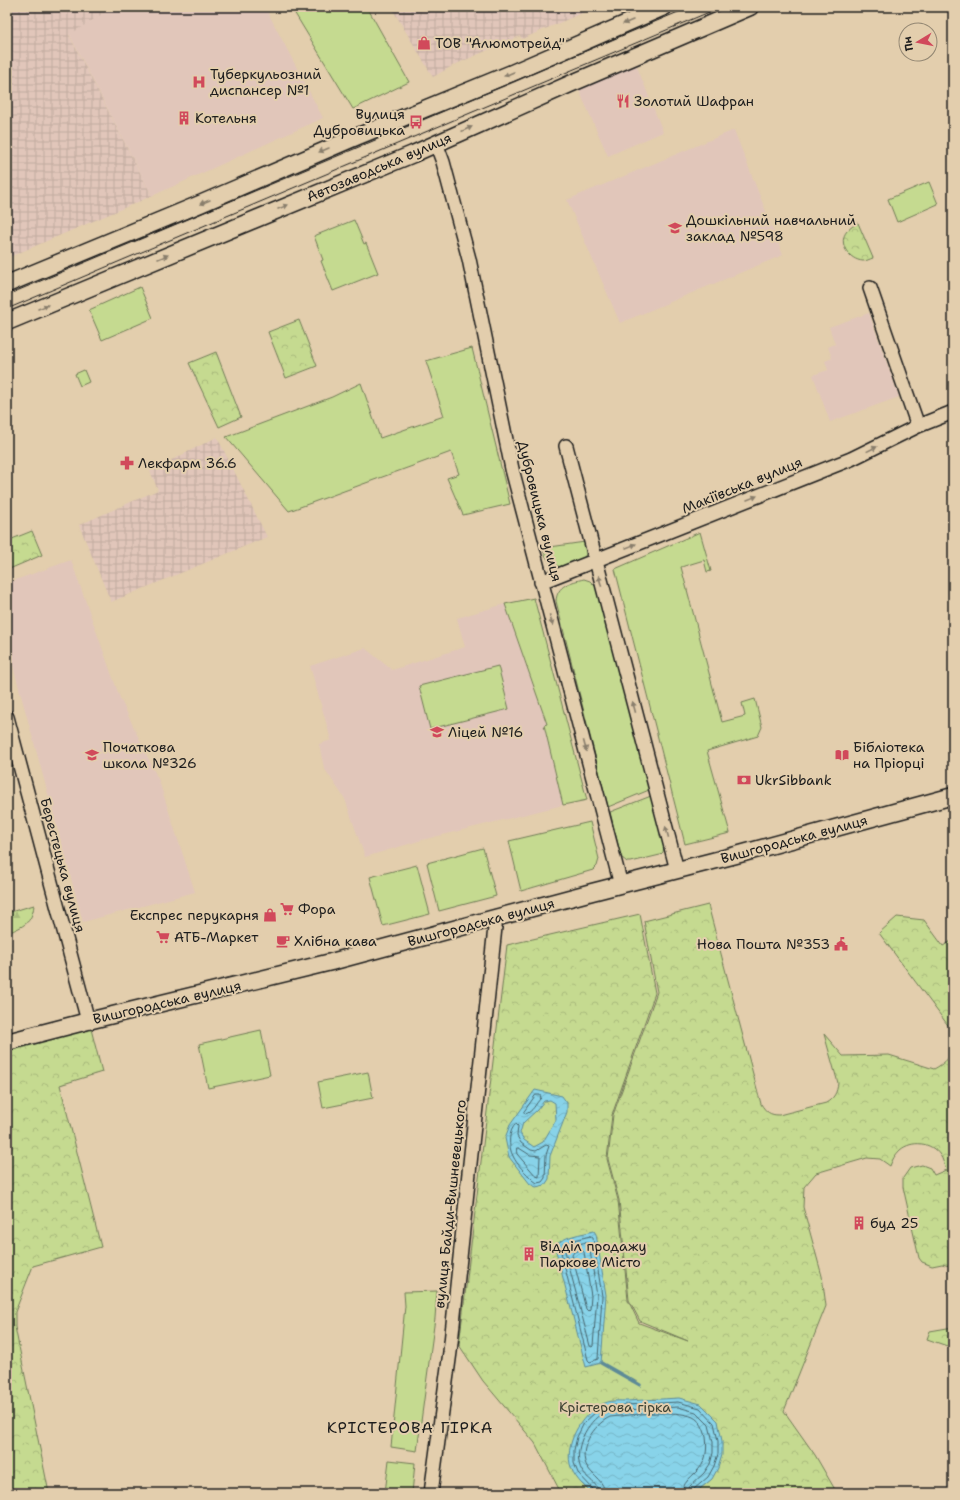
<svg xmlns="http://www.w3.org/2000/svg" width="960" height="1500" viewBox="0 0 960 1500" font-family="'Shantell Sans',sans-serif">
<style>
.built{fill:#e1c6ba}
.industrial{fill:url(#industrial-grid)}
.green{fill:#c5da90;stroke:#707b56}
.forest{fill:url(#forest-firs);stroke:#707b56}
.park{fill:url(#park-crowns);stroke:#707b56}
.water{fill:url(#water-waves);stroke:#5d8a97;fill-rule:evenodd}
.lines{fill:none;stroke-linecap:round;stroke-linejoin:round}
.shore{stroke:#47656e;stroke-width:1}
.stream{stroke:#5d8a97;stroke-width:3.5}
.minor-casing{stroke:#1c1c1c;stroke-width:16}
.major-casing{stroke:#1c1c1c;stroke-width:19}
.minor{stroke:#e3cead;stroke-width:13}
.major{stroke:#e3cead;stroke-width:16}
.tram{stroke:#1c1c1c;stroke-width:1}
.oneway{fill:#897e6c}
.labels{text-anchor:middle;dominant-baseline:central;stroke-width:4;stroke-linejoin:round;paint-order:stroke}
.poi-label{font-size:14px;fill:#1c1c1c;stroke:#e3cead;text-anchor:start}
.street-label{font-size:14px;fill:#1c1c1c;stroke:#e3cead}
.park-label{font-size:14px;fill:#3e4233;stroke:#e3cead}
.quarter-label{font-size:16px;letter-spacing:1px;fill:#1c1c1c;stroke:#e3cead}
</style>
<defs>
<pattern id="industrial-grid" width="8" height="8" patternUnits="userSpaceOnUse"><rect width="8" height="8" fill="#e1c6ba"/><path d="M0 4h8M4 0v8" fill="none" stroke="#c0aa9f"/></pattern>
<pattern id="forest-firs" width="22" height="20" patternUnits="userSpaceOnUse"><rect width="22" height="20" fill="#c5da90"/><path d="M5 1l3.5 6h-7zM16 11l3.5 6h-7z" fill="#a9ba7c"/></pattern>
<pattern id="park-crowns" width="20" height="18" patternUnits="userSpaceOnUse"><rect width="20" height="18" fill="#c5da90"/><path d="M2 6a3 3 0 1 1 6 0M12 15a3 3 0 1 1 6 0" fill="none" stroke="#a9ba7c"/></pattern>
<pattern id="water-waves" width="16" height="10" patternUnits="userSpaceOnUse"><rect width="16" height="10" fill="#88d3e9"/><path d="M0 5q4-4 8 0t8 0" fill="none" stroke="#75b5c7"/></pattern>
</defs>
<rect width="100%" height="100%" fill="#e3cead"/>
<filter id="ink" filterUnits="userSpaceOnUse"><feTurbulence type="fractalNoise" baseFrequency=".025" numOctaves="2"/><feDisplacementMap in="SourceGraphic" scale="8" xChannelSelector="R" yChannelSelector="G"/><feConvolveMatrix kernelMatrix="1 2 1 2 8 2 1 2 1" color-interpolation-filters="sRGB"/></filter>
<g filter="url(#ink)">
<path class="built" d="M113,7h152l58,111 -171,78 -83,-162z
M636,64l27,68 -55,24 -30,-68z
M734,130l49,125 -163,68 -53,-123z
M869,313l30,84 -69,25 -17,-47 15,-5 -3,-9 7,-3 -4,-11 7,-3 -6,-17z
M71,560l49,138 39,83 36,111 -112,30 -76,-278v-61z
M505,604l42,120 -3,1 19,80 -141,35 -57,17 -20,-58 -21,-31 -5,-24 12,-4 -21,-74 55,-18 27,22 73,-23 -8,-29z"/>
<path class="industrial" d="M7,7h106l-44,28 83,161 -145,62z
M391,7h205l-74,32 -2,-3 -66,29 -21,12z
M217,437l50,100 -156,65 -32,-77 79,-35 -8,-19z"/>
<path class="green" d="M291,7h76l42,75 -56,27z
M929,182l9,22 -41,18 -9,-23z
M354,220l10,24 2,-1 12,30 -45,18 -12,-30 2,-1 -9,-24z
M140,287l13,31 -51,22 -13,-30z
M472,348l38,156 -47,11 -16,-37 12,-4 -8,-22 -162,59 -63,-74 106,-40 29,-14 19,55 64,-22 -18,-55z
M84,370l5,12 -9,4 -5,-12z
M700,532l11,39 -4,1 -3,-12 -23,7 41,155 23,-6 -3,-13 13,-4 7,28 -4,9 -51,15 23,82 -45,11 -70,-275z
M585,542l1,11 -2,6 -19,9c-12,-2 -20,-8 -22,-20z
M584,579l6,2 9,9 50,200 -41,17 -52,-206c1,-16 15,-19 28,-22z
M534,598l53,202 -24,5 -19,-80 3,-1 -42,-120z
M498,666l11,43 -79,20 -11,-43z
M651,796l13,50 -1,6 -3,3 -29,7h-4l-6,-5 -11,-45z
M590,822l9,37 -2,7 -4,4 -72,21 -12,-50z
M483,848l13,48 -57,15 -12,-48z
M417,865l13,49 -47,12 -13,-49z
M261,1030l9,45 -62,13 -9,-44z
M368,1072l5,26 -50,10 -5,-26z
M437,1291l-2,27 -18,133 -26,-4 14,-141 -1,-14z
M389,1460l26,3 -3,30h-27z"/>
<path class="forest" d="M34,905c-2,19 -11,21 -26,28l2,12 -3,1v-33z"/>
<path class="park" d="M858,223l15,35c-3,1 -7,3 -10,3 -14,-1 -26,-18 -16,-30 3,-3 7,-6 11,-8z
M299,320l18,46 -31,12 -18,-46z
M216,352l25,65 -22,10 -30,-64z
M32,531l10,24 -35,15v-29z
M708,905l53,199c5,8 9,11 18,11l47,-12c8,-5 11,-10 12,-20l-14,-49 19,22 46,-1 45,14c9,-5 14,-9 19,-18v101l-2,1 2,9v105l-11,-3 -10,2 -10,-4 -3,-4 -16,-71v-9l7,-10 12,-3 8,3 4,7 12,-5c-2,-5 -3,-11 -6,-15 -9,-13 -28,-15 -40,-5 -5,5 -8,10 -10,16l-10,-7 -13,-1 -51,15 -12,14 -1,20 19,69 4,30 -42,105 31,44 22,38h-276l-26,-50 -52,-62 -24,-36 48,-400 133,-31 15,79 -43,122 -5,44 11,41 10,100 11,23 49,18 -48,-20 -11,-21 -10,-100 -11,-41 5,-44 44,-123 -13,-71z
M897,917l27,3 19,26 10,-6v92l-74,-99z
M91,1029l11,43 -42,13 41,162 -68,19 -18,46v15l34,166h-42v-443z
M953,1327v21l-26,-9 3,-8z"/>
<path class="water" d="M535,1090l27,6 5,7v9l-17,44 -1,23 -4,6 -9,2 -6,-3 -21,-27 -4,-19 5,-13zM550,1100l5,3 1,17 -13,22 -9,5 -10,-7 -4,-7 3,-10 14,-13 7,-9z
M594,1231l2,3 10,61 -5,68 -15,4 -31,-120c6,-11 28,-13 39,-16z
M679,1398l22,6 17,17 4,20v14l-4,13 -6,11 -17,14h-103c-9,-7 -19,-17 -22,-29 -5,-23 14,-54 35,-61 7,-3 15,-2 22,-2 17,-1 34,-2 52,-3z"/>
<g class="lines">
<path class="shore" d="M536,1095h4l1,3c-6,6 -8,14 -16,16l-1,-2z
M516,1124l2,2 -1,10 4,7 10,7 5,1 10,-6 3,1 -3,9 -1,23 -3,4 -5,1 -4,-3c-7,-7 -16,-15 -20,-24 -5,-9 -5,-26 3,-32z
M517,1148h2l11,7 10,1 -1,21 -3,-1 -19,-22z
M590,1236l3,2 9,58 -4,63 -8,3 -2,-2 -28,-112c6,-8 21,-9 30,-12z
M586,1242l3,2 8,52 -4,50 -1,1 -2,-1 -25,-95c5,-5 14,-7 21,-9z
M582,1250l2,2 7,44 -1,13 -2,2 -2,-2 -14,-54 2,-3z
M594,1493l-1,-4 -15,-16 -4,-10v-13l3,-13 7,-14 13,-12 11,-5 70,-4 22,6 14,15 4,18v13l-4,12 -6,11 -14,12 -1,4
M599,1493c-1,-10 -12,-14 -17,-22 -10,-18 3,-46 18,-56 3,-2 6,-3 9,-4l69,-4 18,5 13,13 4,17v11l-3,11 -6,9 -14,13 -2,7
M605,1493c-1,-12 -11,-16 -17,-25 -12,-17 6,-44 22,-51 20,-2 66,-8 83,0 8,4 11,12 13,20 1,8 1,16 -2,24 -5,13 -21,17 -22,32"/>
<path class="stream" d="M601,1363l39,22"/>
<g class="minor-casing">
<path id="minor" d="M436,143l7,19 26,97 43,210 109,416
M870,288l48,138
M566,446l111,424
M541,582l310,-123 67,-33 35,-14
M7,717l81,304
M431,1493l19,-141 46,-434"/>
</g>
<g class="major-casing">
<path id="major" d="M7,284l193,-80 156,-67 156,-64 152,-66
M7,322l406,-168 157,-70 180,-77
M7,1042l81,-21 243,-59 261,-70 148,-38 213,-58"/>
</g>
<use href="#minor" class="minor"/>
<use href="#major" class="major"/>
<path class="tram" d="M7,295c228,-95 455,-192 683,-288
M7,309l714,-302"/>
</g>
<defs><path id="oneway-solid" d="M-6-.8H1V-3.2L6.5 0L1 3.2V.8H-6Z"/></defs>
<g class="oneway">
<use href="#oneway-solid" transform="translate(628 22) rotate(157)"/>
<use href="#oneway-solid" transform="translate(509 74) rotate(157)"/>
<use href="#oneway-solid" transform="translate(467 129) rotate(-24)"/>
<use href="#oneway-solid" transform="translate(324 150) rotate(157)"/>
<use href="#oneway-solid" transform="translate(205 202) rotate(157)"/>
<use href="#oneway-solid" transform="translate(283 207) rotate(-22)"/>
<use href="#oneway-solid" transform="translate(163 257) rotate(-22)"/>
<use href="#oneway-solid" transform="translate(43 307) rotate(-22)"/>
<use href="#oneway-solid" transform="translate(872 449) rotate(-26)"/>
<use href="#oneway-solid" transform="translate(752 498) rotate(-22)"/>
<use href="#oneway-solid" transform="translate(631 546) rotate(-22)"/>
<use href="#oneway-solid" transform="translate(600 581) rotate(-105)"/>
<use href="#oneway-solid" transform="translate(551 620) rotate(75)"/>
<use href="#oneway-solid" transform="translate(634 707) rotate(-105)"/>
<use href="#oneway-solid" transform="translate(585 746) rotate(75)"/>
<use href="#oneway-solid" transform="translate(667 832) rotate(-105)"/>
</g>
</g>
<defs>
<g id="shop-bare" transform="scale(1.08)"><path d="M-5-2.5h2.3a2.7 3.5 0 0 1 5.4 0H5L5.5 6h-11ZM-1.5-2.5h3a1.5 2.3 0 0 0-3 0Z" fill="#d1495b" stroke="#e3cead" stroke-width="2.5" paint-order="stroke"/></g>
<g id="hospital-bare" transform="scale(1.08)"><path d="M-5-5h3v3.5h4V-5h3V5h-3V1.5h-4V5h-3Z" fill="#d1495b" stroke="#e3cead" stroke-width="2.5" paint-order="stroke"/></g>
<g id="restaurant-bare" transform="scale(1.08)"><path d="M-5-6h1v4h1v-4h1v4h1v-4h1v5L-1.5 .5V6h-2V.5L-5-1ZM5-6V6H3V1.5H1.5Q1.5-4 5-6Z" fill="#d1495b" stroke="#e3cead" stroke-width="2.5" paint-order="stroke"/></g>
<g id="building-bare" transform="scale(1.08)"><path d="M-4-6H4V6H1V3H-1V6H-4ZM-2.5-4.3h1.7v1.8h-1.7ZM.8-4.3h1.7v1.8H.8ZM-2.5-1h1.7V.8h-1.7ZM.8-1h1.7V.8H.8Z" fill="#d1495b" stroke="#e3cead" stroke-width="2.5" paint-order="stroke"/></g>
<g id="bus-bare" transform="scale(1.08)"><path d="M-5-6H5V4H4V6H2V4H-2V6H-4V4H-5ZM-3.5-4V0h7V-4ZM-3.5 1.2v1.5H-2V1.2ZM2 1.2v1.5H3.5V1.2Z" fill="#d1495b" stroke="#e3cead" stroke-width="2.5" paint-order="stroke"/></g>
<g id="school-bare" transform="scale(1.08)"><path d="M0-5L7-2L0 1L-7-2ZM-4 1L0 2.5L4 1V4Q0 6-4 4Z" fill="#d1495b" stroke="#e3cead" stroke-width="2.5" paint-order="stroke"/></g>
<g id="pharmacy-bare" transform="scale(1.08)"><path d="M-2-6h4v4h4v4h-4v4h-4v-4h-4v-4h4Z" fill="#d1495b" stroke="#e3cead" stroke-width="2.5" paint-order="stroke"/></g>
<g id="library-bare" transform="scale(1.08)"><path d="M-6-4Q-3-5.5-.7-3.5V5Q-3 3-6 4ZM6-4Q3-5.5 .7-3.5V5Q3 3 6 4Z" fill="#d1495b" stroke="#e3cead" stroke-width="2.5" paint-order="stroke"/></g>
<g id="bank-bare" transform="scale(1.08)"><path d="M-6-4H6V4H-6ZM0-2.3a2.3 2.3 0 1 0 0 4.6a2.3 2.3 0 1 0 0-4.6Z" fill="#d1495b" stroke="#e3cead" stroke-width="2.5" paint-order="stroke"/></g>
<g id="supermarket-bare" transform="scale(1.08)"><path d="M-6-5.5h2.5l.6 2H6L4.5 2H-2.5L-4.4-4H-6ZM-1.5 3.2a1.3 1.3 0 1 0 .1 0ZM3 3.2a1.3 1.3 0 1 0 .1 0Z" fill="#d1495b" stroke="#e3cead" stroke-width="2.5" paint-order="stroke"/></g>
<g id="cafe-bare" transform="scale(1.08)"><path d="M-5.5-4.5H6V0H3Q3 3.5 0 3.5H-2.5Q-5.5 3.5-5.5 0ZM3-3.2v2h1.7v-2ZM-6 4.5H4V6H-6Z" fill="#d1495b" stroke="#e3cead" stroke-width="2.5" paint-order="stroke"/></g>
<g id="civic-bare" transform="scale(1.08)"><path d="M-.6-6.5H3V-4.5H.6V-3L4-1V1h2V6H-6V1h2V-1L-.6-3ZM-1.2 2.5V6h2.4V2.5Z" fill="#d1495b" stroke="#e3cead" stroke-width="2.5" paint-order="stroke"/></g>
</defs>
<g fill-rule="evenodd">
<use href="#shop-bare" x="424" y="43"/>
<use href="#hospital-bare" x="199" y="82"/>
<use href="#restaurant-bare" x="623" y="101"/>
<use href="#building-bare" x="184" y="118"/>
<use href="#bus-bare" x="416" y="122"/>
<use href="#school-bare" x="675" y="228"/>
<use href="#pharmacy-bare" x="127" y="463"/>
<use href="#school-bare" x="437" y="732"/>
<use href="#school-bare" x="92" y="755"/>
<use href="#library-bare" x="842" y="755"/>
<use href="#bank-bare" x="744" y="780"/>
<use href="#supermarket-bare" x="287" y="909"/>
<use href="#shop-bare" x="270" y="915"/>
<use href="#supermarket-bare" x="163" y="937"/>
<use href="#cafe-bare" x="283" y="941"/>
<use href="#civic-bare" x="841" y="944"/>
<use href="#building-bare" x="859" y="1223"/>
<use href="#building-bare" x="529" y="1254"/>
</g>
<g class="labels">
<g class="poi-label">
<text x="435" y="43">ТОВ "Алюмотрейд"</text>
<text x="210" y="74">Туберкульозний<tspan x="210" dy="16">диспансер №1</tspan></text>
<text x="634" y="101">Золотий Шафран</text>
<text x="405" y="114" text-anchor="end">Вулиця<tspan x="405" dy="16">Дубровицька</tspan></text>
<text x="195" y="118">Котельня</text>
<text x="686" y="220">Дошкільний навчальний<tspan x="686" dy="16">заклад №598</tspan></text>
<text x="138" y="463">Лекфарм 36.6</text>
<text x="448" y="732">Ліцей №16</text>
<text x="103" y="747">Початкова<tspan x="103" dy="16">школа №326</tspan></text>
<text x="853" y="747">Бібліотека<tspan x="853" dy="16">на Пріорці</tspan></text>
<text x="755" y="780">UkrSibbank</text>
<text x="298" y="909">Фора</text>
<text x="259" y="915" text-anchor="end">Експрес перукарня</text>
<text x="174" y="937">АТБ-Маркет</text>
<text x="294" y="941">Хлібна кава</text>
<text x="830" y="944" text-anchor="end">Нова Пошта №353</text>
<text x="870" y="1223">буд 25</text>
<text x="540" y="1246">Відділ продажу<tspan x="540" dy="16">Паркове Місто</tspan></text>
</g>
<g class="street-label">
<text transform="translate(379 167) rotate(-23)">Автозаводська вулиця</text>
<text transform="translate(742 485) rotate(-22)">Макіївська вулиця</text>
<text transform="translate(540 511) rotate(76)">Дубровицька вулиця</text>
<text transform="translate(794 839) rotate(-15)">Вишгородська вулиця</text>
<text transform="translate(63 865) rotate(75)">Берестецька вулиця</text>
<text transform="translate(481 922) rotate(-15)">Вишгородська вулиця</text>
<text transform="translate(167 1002) rotate(-13)">Вишгородська вулиця</text>
<text transform="translate(450 1204) rotate(-84)">вулиця Байди-Вишневецького</text>
</g>
<g class="park-label">
<text x="615" y="1407">Крістерова гірка</text>
</g>
<g class="quarter-label">
<text x="410" y="1427">КРІСТЕРОВА ГІРКА</text>
</g>
</g>
<rect width="960" height="1500" fill="none" stroke="#e3cead" stroke-width="24"/>
<rect x="12" y="12" width="936" height="1476" fill="none" stroke="#1c1c1c" stroke-width="1.5" filter="url(#ink)"/>
<g transform="translate(918 42) rotate(260)"><circle r="19" fill="#e3cead" stroke="#938773"/>
<path d="M0-3L7 15L0 10L-7 15Z" fill="#d1495b"/>
<text y="-6" font-size="11" font-weight="bold" text-anchor="middle" fill="#1c1c1c">Пн</text>
</g>
</svg>
